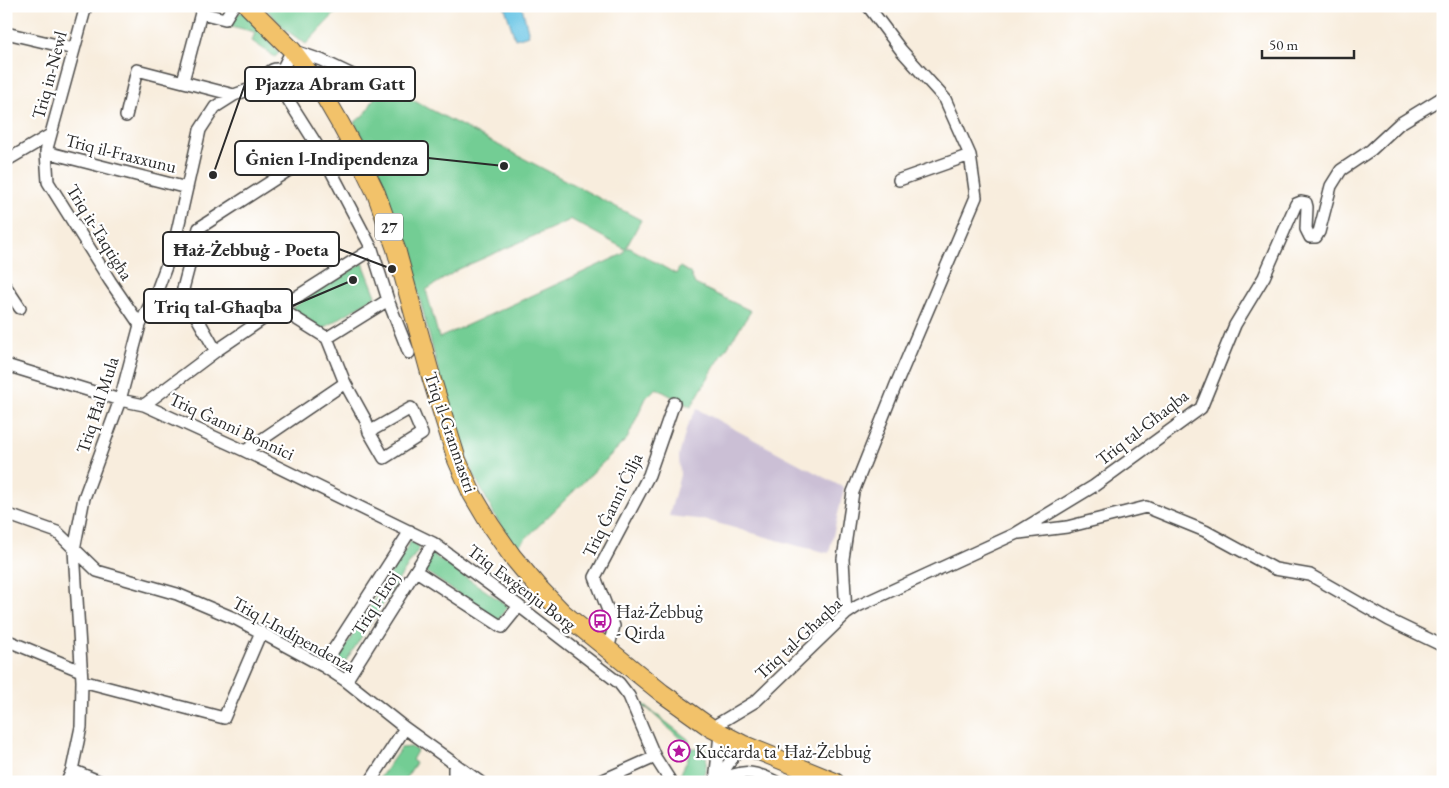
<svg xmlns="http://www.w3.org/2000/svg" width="1449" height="788" viewBox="0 0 1449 788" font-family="'EB Garamond',serif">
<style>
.industrial{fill:#cbbfd5}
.green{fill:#73cd94;stroke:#4f7c60;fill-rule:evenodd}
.water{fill:#67c5e5;stroke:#497888}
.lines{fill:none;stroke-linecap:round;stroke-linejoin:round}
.minor-casing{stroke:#4a4846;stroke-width:14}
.primary-casing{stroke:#4a4846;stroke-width:20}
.minor{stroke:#fff;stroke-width:11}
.primary{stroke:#f2c26a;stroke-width:18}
.labels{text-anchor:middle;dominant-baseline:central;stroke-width:4.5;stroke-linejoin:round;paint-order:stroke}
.shield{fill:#fff;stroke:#6b6b6b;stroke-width:1}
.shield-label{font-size:16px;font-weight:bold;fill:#2b2b2b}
.street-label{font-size:18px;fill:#2b2b2b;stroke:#fff}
.poi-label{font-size:18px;fill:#2b2b2b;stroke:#fff;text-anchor:start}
.leader{fill:none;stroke:#2b2b2b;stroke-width:2}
.callout-dot{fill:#2b2b2b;stroke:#fff;stroke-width:2}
.callout{fill:#fff;stroke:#2b2b2b;stroke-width:2}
.callout-label{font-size:19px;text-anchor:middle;font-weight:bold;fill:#2b2b2b}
</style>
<rect width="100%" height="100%" fill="#fff"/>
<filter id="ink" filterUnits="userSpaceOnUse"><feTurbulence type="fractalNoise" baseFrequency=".02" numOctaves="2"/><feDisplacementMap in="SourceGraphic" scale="10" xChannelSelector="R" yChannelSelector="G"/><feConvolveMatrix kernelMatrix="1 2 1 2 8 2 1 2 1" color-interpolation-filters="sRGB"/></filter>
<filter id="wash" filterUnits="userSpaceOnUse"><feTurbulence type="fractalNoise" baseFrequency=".0096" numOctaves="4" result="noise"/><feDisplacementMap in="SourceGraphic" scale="20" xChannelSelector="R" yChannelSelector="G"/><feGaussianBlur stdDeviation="1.12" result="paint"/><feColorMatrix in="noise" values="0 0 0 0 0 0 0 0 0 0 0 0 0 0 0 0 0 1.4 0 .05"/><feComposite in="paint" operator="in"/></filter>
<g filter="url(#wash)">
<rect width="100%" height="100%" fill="#f8eddd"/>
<path class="industrial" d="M697,409l147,79 -15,65 -31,-7 -92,-26 -37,-4 11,-41 -1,-19 8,-30z"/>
<path class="green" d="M263,6h79l-36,38 -19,-13z
M240,12l6,1 33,40 -4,4 -23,-16 3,-9 -28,-7z
M382,84l259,136 -15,28h4l46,26 4,-7 10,6 5,11 56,27 -36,55 -24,41 -35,-19 -10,10 -19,41 -111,109 -20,-30 -25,-49 -23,-61 -30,-116 -33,-106 -18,-40 -13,-23 12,-10zM570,219l55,30 -2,5 -184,84 -13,-48 33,-21 109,-48z
M363,263l13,33 -54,33 -30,-21z
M411,541l9,6 -78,120 -6,-5z
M432,554l76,52 -10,15 -76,-52z
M640,702l48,37 4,9 14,1c1,10 1,18 -3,27l-8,4h-12l-3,-5 10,-21 -4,-10 -38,-35 -7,-3z
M411,747l6,4 -5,9 4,3 -13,19h-26l24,-34z"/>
<path class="water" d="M522,7l7,28 -14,4 -10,-31z"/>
</g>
<g filter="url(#ink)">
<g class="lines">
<g class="minor-casing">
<path id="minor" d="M86,6l-40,146 2,30 62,99 30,44
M6,33l68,16
M266 80a11 11 0 1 1 22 0a11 11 0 1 1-22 0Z
M282,70l10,-20 29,10 59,28
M183,81l18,-68 24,6 8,-13
M287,85h31
M282,90l38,60 52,99 16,51 21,53
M126,116l11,-46 97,25
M46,152l141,36
M6,155l3,4 41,-24
M899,180l71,-25
M6,287l14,21
M279,308l48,30 18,45 21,38 3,11 15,26 38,-24 -11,-26 -42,24
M327,338l61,-38
M216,351l-29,-51 -4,-11 16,-61 121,-78
M6,365l114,35 24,5 101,46 188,92 86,63 100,77 10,13 26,61 16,25
M144,405l72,-54 63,-43 93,-59
M245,451l100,-68
M6,514l51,18 40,39 80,23 59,25 87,47 23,15 59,47 75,54
M1019,533l48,-6 79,-20 59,24 70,38 35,6 79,45 54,26
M416,571l86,56 17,-21
M846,614l-3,-55 10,-67 42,-105 81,-190 -6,-42 -25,-56 -44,-49 -33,-44
M6,640l75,31
M608,650l6,-24 -19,-49 54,-102 25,-72
M323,666l87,-135
M82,681l142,37 37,-86
M346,681l87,-138
M711,728l45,-27 90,-87 12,-8 157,-72 79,-48 107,-78 34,-83 29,-48 32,-73 5,-2 5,1 1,4 -1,22 4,8h6l3,-5 12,-46 10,-16 30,-20 28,-26 44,-27
M72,770l29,12
M67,782l5,-12 9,-43 1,-46 -8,-131 10,-52 36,-98 20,-75 18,-37 16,-43 26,-115 15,-23 19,-12 33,-12
M370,782l35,-54
M454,782v-18
M599,782l56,-25
M715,782l5,-48
M716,782l26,-38
M718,782c24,-13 34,-12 58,0"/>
</g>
<g class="primary-casing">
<path id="primary" d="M248,6l44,44 26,35 22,38 20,37 16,33 20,56 36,131 25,80 15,34 19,32 21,30 25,30 26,27 99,80 49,35 31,16 93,38"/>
</g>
<use href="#minor" class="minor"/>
<use href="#primary" class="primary"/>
</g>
</g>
<defs>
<g id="bus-ring" transform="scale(1.125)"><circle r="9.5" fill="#fff" stroke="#b5179e" stroke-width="1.5"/><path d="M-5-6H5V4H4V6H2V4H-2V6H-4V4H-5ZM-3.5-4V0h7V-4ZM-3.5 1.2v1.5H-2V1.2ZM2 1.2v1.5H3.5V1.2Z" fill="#b5179e"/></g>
<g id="sight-ring" transform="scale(1.125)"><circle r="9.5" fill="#fff" stroke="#b5179e" stroke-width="1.5"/><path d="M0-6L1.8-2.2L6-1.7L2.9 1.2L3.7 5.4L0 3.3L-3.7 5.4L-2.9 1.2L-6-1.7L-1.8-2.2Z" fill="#b5179e"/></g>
</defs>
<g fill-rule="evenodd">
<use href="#bus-ring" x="600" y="621"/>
<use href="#sight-ring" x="679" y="751"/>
</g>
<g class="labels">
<rect class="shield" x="375" y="213.5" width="28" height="27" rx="4"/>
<g class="shield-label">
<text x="389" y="227">27</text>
</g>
<g class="street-label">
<text transform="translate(49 75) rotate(-75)">Triq in-Newl</text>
<text transform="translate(121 153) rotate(14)">Triq il-Fraxxunu</text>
<text transform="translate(100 232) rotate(58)">Triq it-Taqtigħa</text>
<text transform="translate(97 405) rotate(-72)">Triq Ħal Mula</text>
<text transform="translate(232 426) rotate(25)">Triq Ġanni Bonnici</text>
<text transform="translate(1142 427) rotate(-38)">Triq tal-Għaqba</text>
<text transform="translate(451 432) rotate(71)">Triq il-Granmastri</text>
<text transform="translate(612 505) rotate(-64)">Triq Ġanni Ċilja</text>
<text transform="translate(522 587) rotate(37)">Triq Ewġenju Borg</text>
<text transform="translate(375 603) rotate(-58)">Triq l-Eroj</text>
<text transform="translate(294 634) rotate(29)">Triq l-Indipendenza</text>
<text transform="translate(798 638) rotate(-43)">Triq tal-Għaqba</text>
</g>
<g class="poi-label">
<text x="616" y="611">Ħaż-Żebbuġ<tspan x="616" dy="21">- Qirda</tspan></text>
<text x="695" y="751">Kuċċarda ta' Ħaż-Żebbuġ</text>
</g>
</g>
<path class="leader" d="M213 175L245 84M504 166L428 158M392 269L339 249M353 280L292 306"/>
<g class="callout-dot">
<circle cx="213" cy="175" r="5"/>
<circle cx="504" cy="166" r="5"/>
<circle cx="392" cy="269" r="5"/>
<circle cx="353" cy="280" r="5"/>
</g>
<g class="callout">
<rect x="245" y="67" width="170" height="34" rx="5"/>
<rect x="235" y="141" width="193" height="34" rx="5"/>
<rect x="163" y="232" width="176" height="34" rx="5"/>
<rect x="144" y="289" width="148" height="34" rx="5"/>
</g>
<g class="callout-label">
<text x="330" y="90">Pjazza Abram Gatt</text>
<text x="332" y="165">Ġnien l-Indipendenza</text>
<text x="251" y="256">Ħaż-Żebbuġ - Poeta</text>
<text x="218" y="313">Triq tal-Għaqba</text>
</g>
<rect width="1449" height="788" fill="none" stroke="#fff" stroke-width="25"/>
<path d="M1262 50v8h92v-8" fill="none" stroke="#2b2b2b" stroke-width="2.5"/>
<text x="1269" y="50" font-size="15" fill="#2b2b2b" stroke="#ffffff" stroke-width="4" paint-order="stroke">50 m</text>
</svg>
